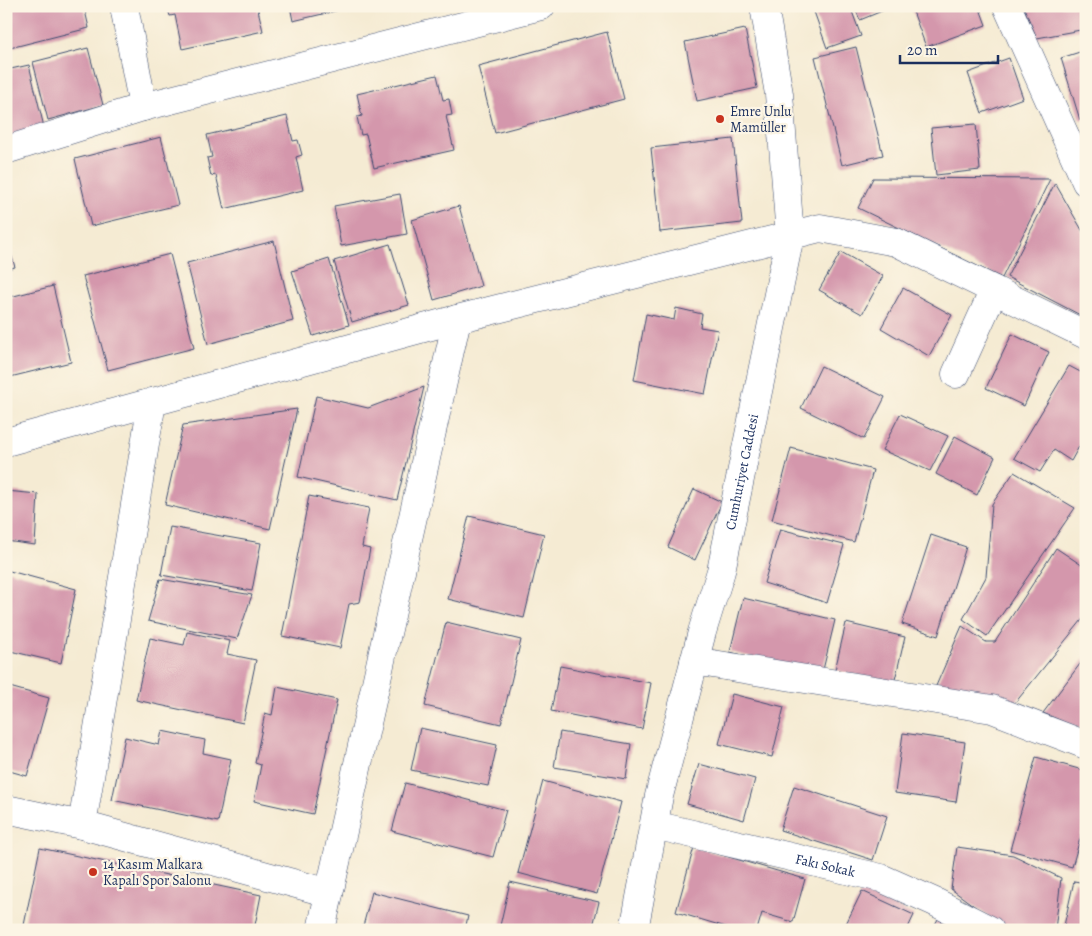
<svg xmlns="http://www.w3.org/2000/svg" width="1092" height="936" viewBox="0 0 1092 936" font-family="Alegreya,serif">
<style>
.building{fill:#d497ac}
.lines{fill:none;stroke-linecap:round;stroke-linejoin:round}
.street-casing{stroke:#3c4b70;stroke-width:29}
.secondary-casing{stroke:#3c4b70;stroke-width:29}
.street{stroke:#fff;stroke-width:28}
.secondary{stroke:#fff;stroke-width:28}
.poi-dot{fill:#c8321e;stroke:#fcf5e5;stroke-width:2}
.labels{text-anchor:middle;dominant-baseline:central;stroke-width:4.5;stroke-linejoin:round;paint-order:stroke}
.poi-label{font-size:14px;fill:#1b2f5e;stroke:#fcf5e5;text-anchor:start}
.street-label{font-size:14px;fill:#1b2f5e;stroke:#fcf5e5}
</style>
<rect width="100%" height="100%" fill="#fcf5e5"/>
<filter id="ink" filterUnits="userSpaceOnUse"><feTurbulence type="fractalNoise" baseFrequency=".02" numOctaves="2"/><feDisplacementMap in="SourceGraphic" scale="10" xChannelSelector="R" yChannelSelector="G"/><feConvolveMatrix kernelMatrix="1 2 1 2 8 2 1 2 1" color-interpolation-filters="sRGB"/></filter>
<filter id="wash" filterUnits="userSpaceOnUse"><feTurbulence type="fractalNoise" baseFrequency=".0096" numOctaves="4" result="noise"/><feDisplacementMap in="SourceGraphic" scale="20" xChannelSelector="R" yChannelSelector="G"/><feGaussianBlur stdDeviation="1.12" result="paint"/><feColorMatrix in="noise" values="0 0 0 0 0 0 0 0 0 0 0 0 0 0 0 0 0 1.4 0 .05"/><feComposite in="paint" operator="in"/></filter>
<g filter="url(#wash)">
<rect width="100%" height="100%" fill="#f5ebd3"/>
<g id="blocks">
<path class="building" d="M6,6h78l5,22 -83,21z
M167,6h90l6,25 -81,18 -7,-34 -5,1z
M290,6h62v1l-59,14z
M812,6h38l11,30 -34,12z
M854,6h40l-34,14z
M911,6h68l7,19 -60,22z
M1023,6h63v23l-49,9z
M745,29l12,59 -60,13 -12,-59z
M607,32l17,67 -129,34 -17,-67z
M856,47l27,108 -41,10 -27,-108z
M88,48l15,57 -55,15 -15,-58z
M1086,50v68l-6,2 -19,-62z
M1009,58l14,40 -41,15 -14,-40z
M29,65l15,62 -38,10v-67z
M437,75l6,25 6,-1 3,16 -6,1 8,34 -80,18 -8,-34 -5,1 -4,-18 5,-1 -5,-22z
M287,116l6,25 5,-1 4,15 -6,2 7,33 -79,19 -8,-34 -5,1 -4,-18 5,-1 -5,-22z
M976,124l4,46 -44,5 -5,-47z
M161,137l17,68 -87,21 -16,-67z
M733,139l9,84 -82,9 -9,-84z
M873,178l177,1 -48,99 -144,-70z
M1055,183l31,54v81l-79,-41z
M400,194l7,40 -66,12 -7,-40z
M459,206l22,80 -47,14 -22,-80z
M6,238l9,29 -9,2z
M274,241l19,80 -85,23 -21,-81z
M390,244l19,61 -57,17 -18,-61z
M841,252l42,24 -21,38 -43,-24z
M170,254l24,94 -86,22 -25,-94z
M329,259l20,66 -36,11 -21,-65z
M53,286l18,76 -65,16v-80z
M903,288l49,27 -23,41 -48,-28z
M676,308l26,6 -2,13 18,3 -13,64 -71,-14 12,-66 28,6z
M1012,334l37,18 -25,54 -38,-18z
M821,366l64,31 -21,42 -63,-31z
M1069,366l17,9v59l-15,27 -17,-11 -14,22 -26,-14z
M424,387l-27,113 -99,-23 18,-81 52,12z
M297,409l-27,120 -105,-24 18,-80z
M900,414l48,22 -18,35 -48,-21z
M955,436l40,21 -18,38 -41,-21z
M791,448l82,22 -19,72 -82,-22z
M1014,472l61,36 -88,128 -24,-17 23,-42 6,-73z
M694,489l28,13 -27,58 -27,-13z
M6,491l32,3 -3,51 -29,-4z
M309,496l60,12 -7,39 8,2 -10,53 -11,2 -9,44 -58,-12z
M469,516l75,18 -20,84 -76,-19z
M170,527l91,16 -9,48 -91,-16z
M780,529l64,16 -17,58 -63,-20z
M931,535l35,12 -28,89 -36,-12z
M1056,548l30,20v47l-75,93 -75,-22 26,-60 24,16h9z
M6,570l70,19 -15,74 -55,-13z
M160,579l92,16 -15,44 -89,-18z
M743,598l92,22 -13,54 -92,-22z
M446,622l75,18 -20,84 -76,-18z
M846,623l59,14 -11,47 -59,-14z
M187,632l43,9 -3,13 29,6 -13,63 -107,-23 14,-62 34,7z
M1086,656v71l-3,3 -40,-17z
M560,666l91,17 -9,46 -91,-18z
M6,686l43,12 -22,78 -21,-6z
M277,687l60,13 -24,114 -59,-13 7,-36 -6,-2 10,-50 7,2z
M732,694l52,13 -12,50 -53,-13z
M420,728l77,17 -9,41 -77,-16z
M162,731l43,9 -2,13 28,6 -13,63 -106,-22 13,-63 34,8z
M560,732l71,12 -5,35 -72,-12z
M903,733l62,9 -9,60 -61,-9z
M1036,757l50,14v47l-14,49 -62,-17z
M699,764l56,15 -11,41 -57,-16z
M543,781l78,21 -24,92 -79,-21z
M405,783l101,27 -13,47 -101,-26z
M794,786l93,30 -14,44 -93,-30z
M694,847l111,32 -12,43 -31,-9 -5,17h-21l-60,-18z
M957,847l56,8 48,23 -6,52h-48l-56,-41z
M40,848l221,47 -7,35h-231z
M1074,881l12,2v47h-23z
M510,882l89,20 -7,28h-93z
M862,891l52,24 -7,15h-64z
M372,892l96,24 -3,14h-103z
M938,919l18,11h-24z"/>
</g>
</g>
<g filter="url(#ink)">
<use href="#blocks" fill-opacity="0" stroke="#3c4b70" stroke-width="1"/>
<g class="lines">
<g class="street-casing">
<g id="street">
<path d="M124,6l19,101"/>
<path d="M1007,6l79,176"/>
<path d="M6,150l137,-43 398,-101"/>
<path d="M956,374l38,-84"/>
<path d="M6,442l451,-123 363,-91 76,14 190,93"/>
<path d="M694,661l298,48 94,36"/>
<path d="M6,809l76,16 247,68"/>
<path d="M82,825l70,-423"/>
<path id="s1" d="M654,825l227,53 54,24 55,28"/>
<path d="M321,930l136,-611"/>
</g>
</g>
<g class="secondary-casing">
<g id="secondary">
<path id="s2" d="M634,930l25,-134 43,-164 19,-61 69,-335 -11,-142 -15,-88"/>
</g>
</g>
<use href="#street" class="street"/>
<use href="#secondary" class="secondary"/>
</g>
</g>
<g class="poi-dot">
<circle cx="720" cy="119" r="5"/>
<circle cx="93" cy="872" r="5"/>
</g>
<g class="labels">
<g class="poi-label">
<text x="730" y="111">Emre Unlu<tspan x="730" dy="16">Mamüller</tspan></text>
<text x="103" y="864">14 Kasım Malkara<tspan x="103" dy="16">Kapalı Spor Salonu</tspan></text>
</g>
<g class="street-label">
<text stroke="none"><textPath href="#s2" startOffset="471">Cumhuriyet Caddesi</textPath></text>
<text stroke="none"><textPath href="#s1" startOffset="176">Fakı Sokak</textPath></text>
</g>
</g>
<rect width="1092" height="936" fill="none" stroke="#fcf5e5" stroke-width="25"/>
<path d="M900 55v8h98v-8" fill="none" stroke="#1b2f5e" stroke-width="2.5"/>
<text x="907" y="55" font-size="15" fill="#1b2f5e" stroke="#fcf5e5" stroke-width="4" paint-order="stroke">20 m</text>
</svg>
